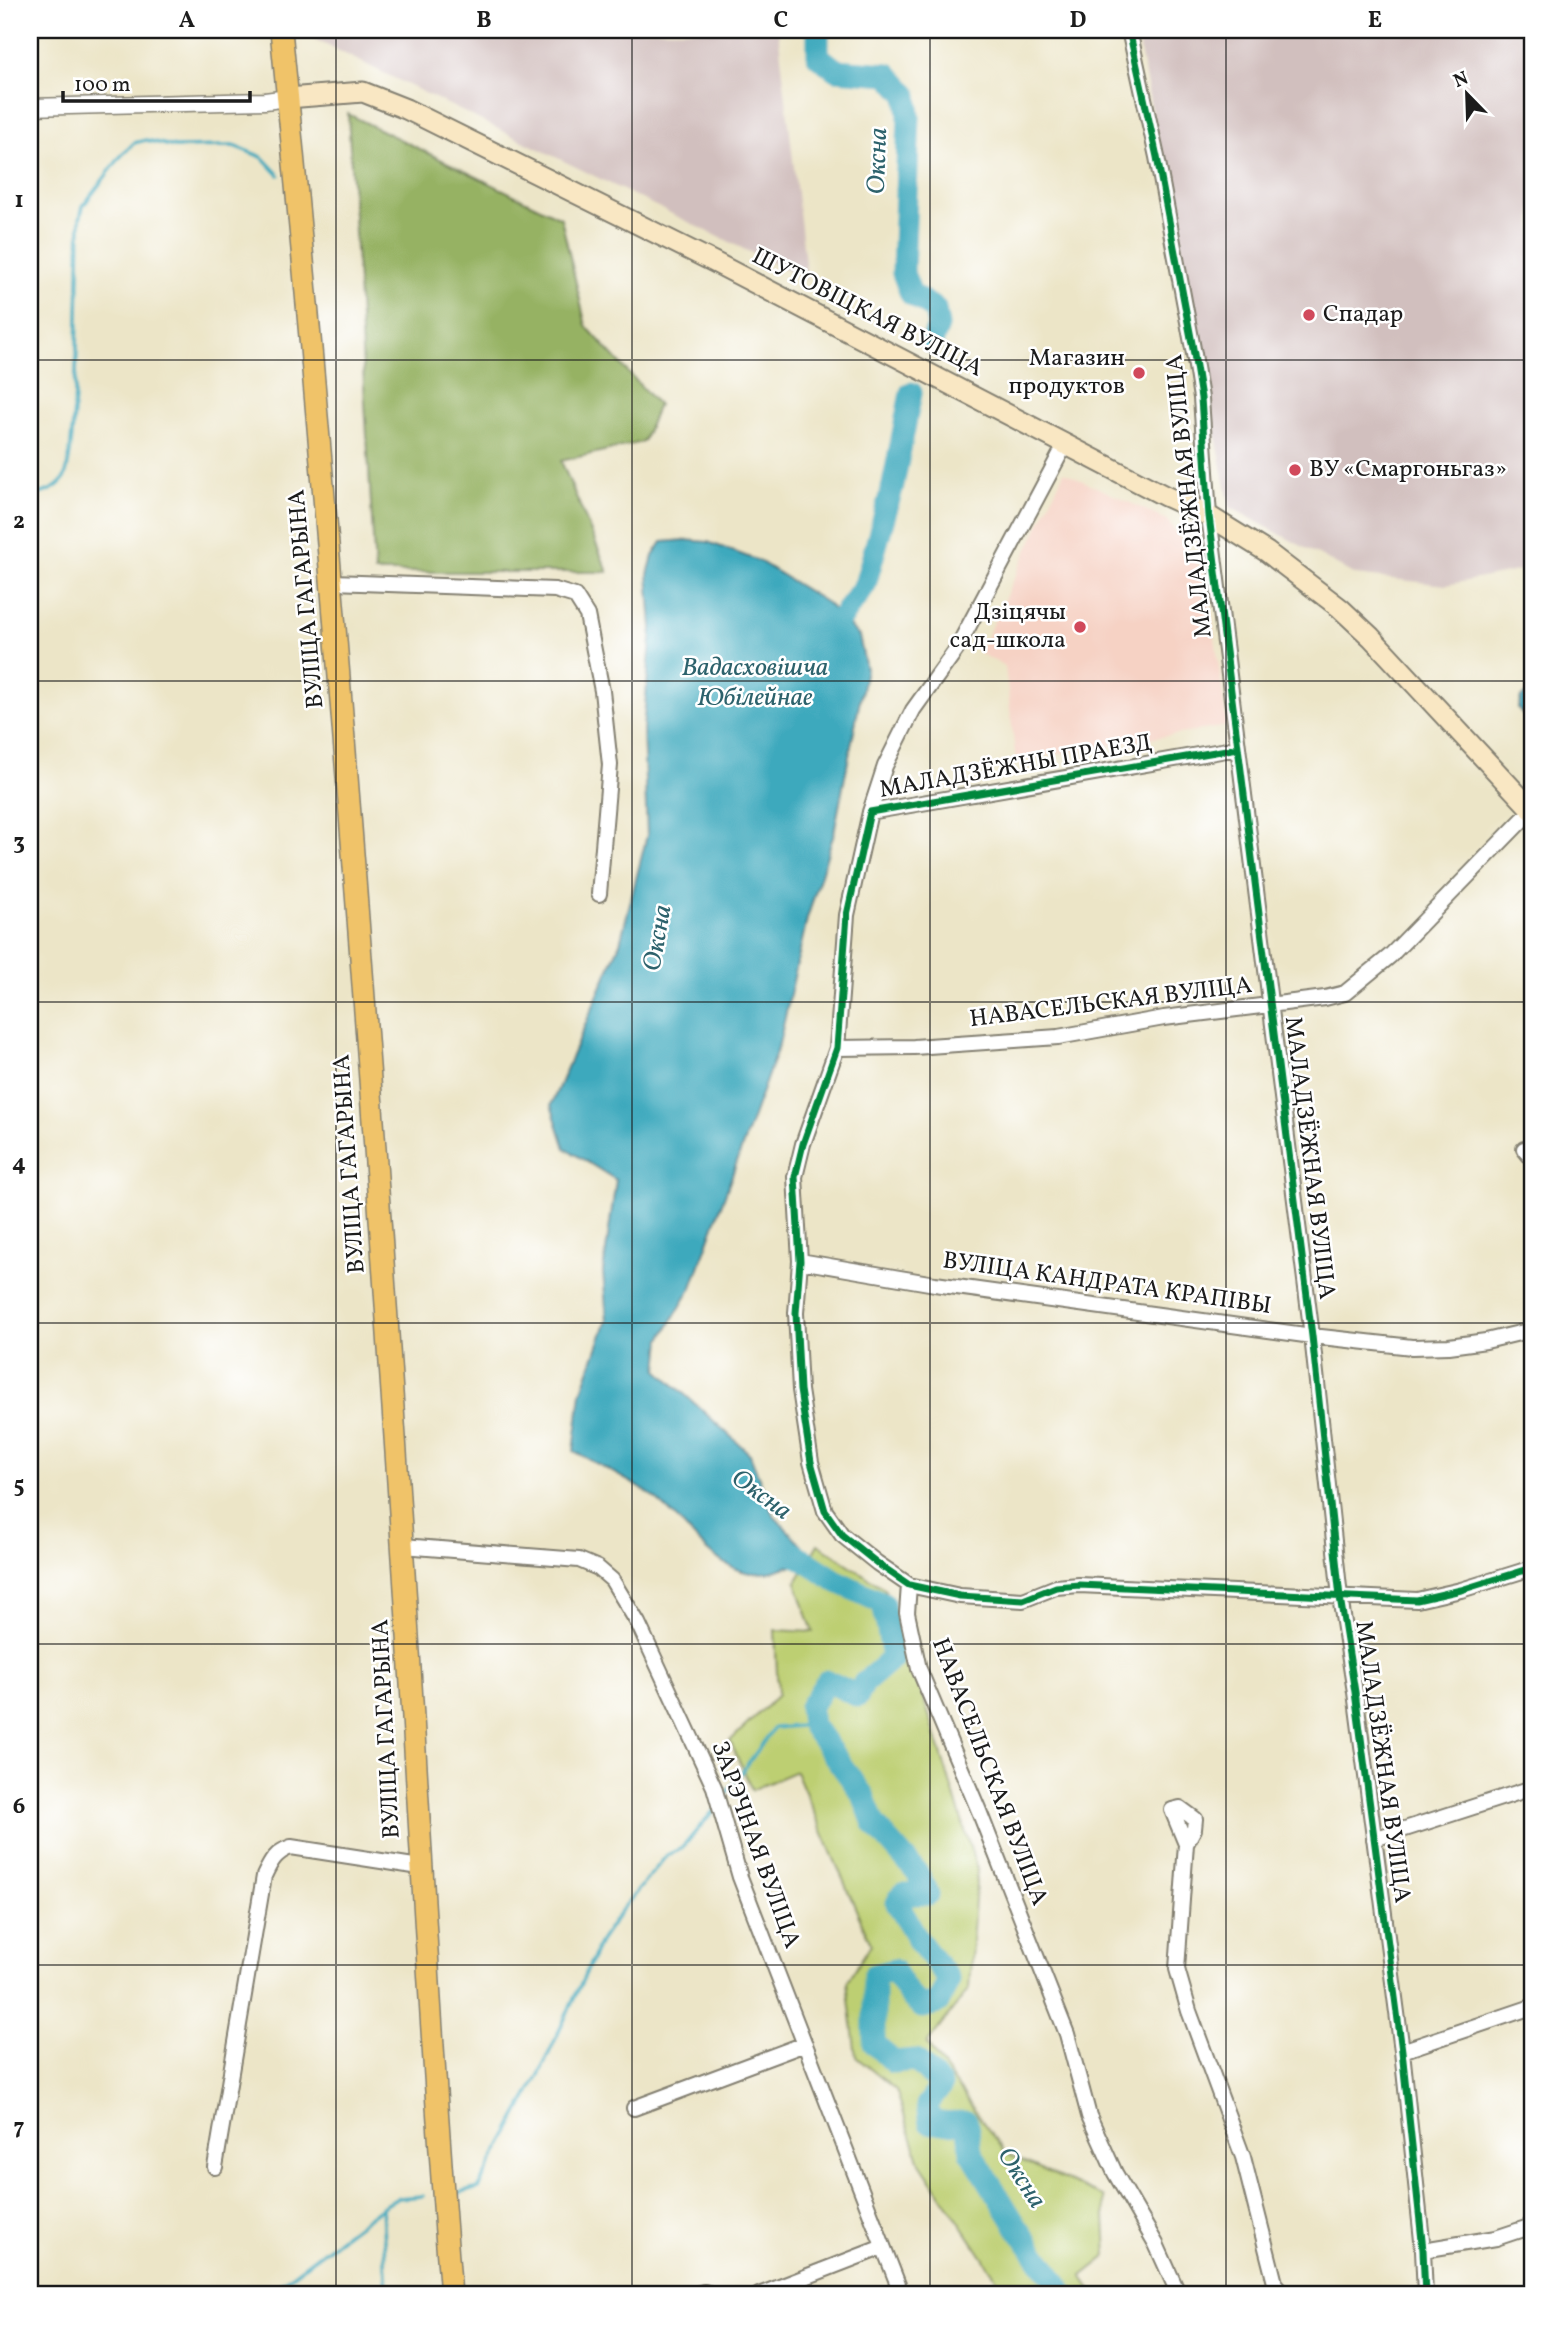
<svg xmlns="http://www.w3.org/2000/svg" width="1562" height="2325" viewBox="0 0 1562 2325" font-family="Vollkorn,serif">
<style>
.built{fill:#f6d2c4}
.industrial{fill:#d1bfbe}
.green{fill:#bdcf72;stroke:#6c7647;stroke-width:2}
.forest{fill:#96b264;stroke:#596740;stroke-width:2}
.water{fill:#3ea9bd;stroke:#2d626c;stroke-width:2}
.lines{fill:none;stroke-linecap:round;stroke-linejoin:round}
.stream{stroke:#3ea9bd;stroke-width:3.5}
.river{stroke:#3ea9bd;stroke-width:23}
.minor-casing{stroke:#848072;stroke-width:18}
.tertiary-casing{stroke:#848072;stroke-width:19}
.secondary-casing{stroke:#848072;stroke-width:23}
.primary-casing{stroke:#848072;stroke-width:24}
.minor{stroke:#fff;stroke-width:14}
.tertiary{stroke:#fff;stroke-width:16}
.secondary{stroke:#f9e7c3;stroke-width:19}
.primary{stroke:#f0c369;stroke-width:21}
.cycleway-casing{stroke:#fff;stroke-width:11}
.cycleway{stroke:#00873e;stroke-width:7}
.grid{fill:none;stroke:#1c1c1c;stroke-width:2;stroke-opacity:0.55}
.poi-dot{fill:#d1495b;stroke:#fff;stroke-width:2.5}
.labels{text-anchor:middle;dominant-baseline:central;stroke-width:5;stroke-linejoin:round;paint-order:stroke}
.street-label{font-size:24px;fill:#1c1c1c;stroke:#fff}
.poi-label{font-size:24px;fill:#1c1c1c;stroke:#fff;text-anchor:start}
.water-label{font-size:26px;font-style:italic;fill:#2d626c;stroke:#fff}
.neatline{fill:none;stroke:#1c1c1c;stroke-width:2.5}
.grid-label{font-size:23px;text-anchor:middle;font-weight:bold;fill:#1c1c1c}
</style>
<rect width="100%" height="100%" fill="#fff"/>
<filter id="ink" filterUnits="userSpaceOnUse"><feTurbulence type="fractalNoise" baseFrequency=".0143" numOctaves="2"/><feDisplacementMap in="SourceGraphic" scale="14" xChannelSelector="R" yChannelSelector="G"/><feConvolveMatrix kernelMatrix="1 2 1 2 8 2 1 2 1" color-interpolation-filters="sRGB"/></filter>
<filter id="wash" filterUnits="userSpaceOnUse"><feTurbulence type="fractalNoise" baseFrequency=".00686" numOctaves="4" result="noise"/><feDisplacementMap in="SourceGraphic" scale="28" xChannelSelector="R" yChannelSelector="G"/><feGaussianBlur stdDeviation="1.57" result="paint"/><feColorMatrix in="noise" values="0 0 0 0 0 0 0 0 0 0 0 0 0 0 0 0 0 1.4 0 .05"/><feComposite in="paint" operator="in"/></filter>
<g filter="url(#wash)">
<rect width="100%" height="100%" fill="#ece5c7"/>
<path class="built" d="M1064,472l103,48 40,58 20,148 -211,35 -11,-95 -26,-13z"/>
<path class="industrial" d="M309,30h469l29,250 -497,-243z
M1136,30h396v538l-86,17 -91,-10 -125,-68z"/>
<path class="green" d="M818,1544l67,45 47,135 45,145 -8,120 -42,55 78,109 99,44 3,59 -25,20 13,19h-92l-8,-19 -75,-113 -24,-73 -40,-33 -9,-75 24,-38 -75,-173 -44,19 -22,-49 48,-46 -3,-65 38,2 -17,-50z"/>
<path class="forest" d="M348,114l213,104 25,108 72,79 -15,37 -82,19 47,111h-233z"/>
<path class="water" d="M685,540l23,2 51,19 68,42 32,33 7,33 -32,164 -27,86 -28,125 -87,243 -31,52 -3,31 92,84 23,61 29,30 3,10c-4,8 -13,10 -22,13 -63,25 -91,-45 -135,-75 -23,-15 -50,-28 -74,-42l7,-58 26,-73 -4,-48 13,-92 -51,-32 -14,-43 69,-162 27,-108 -4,-106 9,-101 -4,-54 5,-18 9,-14z
M1532,689v37l-14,-18 3,-10z"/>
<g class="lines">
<path class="stream" d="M30,496c13,-3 24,-5 33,-16 15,-19 16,-223 17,-261l3,-13 38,-50 13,-13 12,-3 29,7 59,-1 28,11 17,18
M722,1799l52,-71 38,-3
M458,2194l20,-6 60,-111 63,-137 19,-28 47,-57 15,-7 34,-40
M382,2207l5,88
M266,2295l116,-88 16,-9 25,-2"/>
<path class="river" d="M818,30v26l18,14 52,4 19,21 2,22 -6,156 8,21 24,15 3,17 -6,16
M824,641l41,-56 28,-100 18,-92
M778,1543l60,39 45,21 10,55 -29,25 -6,13 -31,-15 -17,26 2,18 51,70 11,29 44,50 10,20h-26l-5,9 22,38 30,39 -11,23 -16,4 -13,-12 -16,-25 -19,5v68l19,19 23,-2 25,26 -14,19 3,18 37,-1 4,30 46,75 48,68"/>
</g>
</g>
<g filter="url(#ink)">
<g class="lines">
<g class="minor-casing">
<path id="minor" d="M1129,30l28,127 37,197 7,44 8,118 103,820 28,261 15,95 47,359 21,199 2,45
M333,582l222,8 20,6 12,19 15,76 8,74 -11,129
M1238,748l-368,64 -23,103 -10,133 -34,96 -8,33 5,84 -4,52 4,77 11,72 14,49 17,24 35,28 32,22 51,11 63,4 33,-13 23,-2 338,15 44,-10 71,-22
M870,812l15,-46 28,-56 43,-60 110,-207
M837,1048l77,-1 144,-10 106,-19 161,-20 20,-5 45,-37 142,-146
M1524,1149l8,10
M800,1261l135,23 377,52 100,11 37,-1 37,-5 46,-11
M403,1546l176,14 19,8 14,12 26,43 76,164 26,90 162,418
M909,1585l-2,28 12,56 60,142 88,223 22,82 26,57 41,71 23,51
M1374,1839l158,-51
M1186,1844l8,-15 1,-10 -15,-11 -8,2 14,34 -9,125 12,42 54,146 32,126 10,12
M1402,2051l130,-44
M634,2108l171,-64
M215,2167l49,-291c7,-15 12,-24 27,-29l129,20
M1423,2250l73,-12 36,-12
M693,2295l11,-3 11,3
M759,2295l124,-48"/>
</g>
<g class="tertiary-casing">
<path id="tertiary" d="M30,107l235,-6 23,-3"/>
</g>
<g class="secondary-casing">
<path id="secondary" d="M288,98l75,-6 43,17 308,153 451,234 44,20 58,36 73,56 31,29 161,173"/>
</g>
<g class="primary-casing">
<path id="primary" d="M281,30c50,503 88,1008 121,1513 17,251 28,502 49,752"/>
</g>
<use href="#minor" class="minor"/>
<use href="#tertiary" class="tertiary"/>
<use href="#secondary" class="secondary"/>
<use href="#primary" class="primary"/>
<g class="cycleway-casing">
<path id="cycleway" d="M1129,30l28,127 37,197 7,44 8,118 103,820 28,261 15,95 47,359 21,199 2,45
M1238,748l-368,64 -23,103 -10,133 -34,96 -8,33 5,84 -4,52 4,77 11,72 14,49 17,24 35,28 32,22 51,11 63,4 33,-13 23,-2 338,15 44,-10 71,-22"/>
</g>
<use href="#cycleway" class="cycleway"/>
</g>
</g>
<path class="grid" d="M336,30v2265M632,30v2265M930,30v2265M1226,30v2265M30,360h1502M30,681h1502M30,1002h1502M30,1323h1502M30,1644h1502M30,1965h1502"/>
<g class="poi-dot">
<circle cx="1309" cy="315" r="7"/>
<circle cx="1139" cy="373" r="7"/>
<circle cx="1295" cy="470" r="7"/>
<circle cx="1080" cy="627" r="7"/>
</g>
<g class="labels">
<g class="street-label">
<text transform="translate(867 313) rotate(27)">ШУТОВІЦКАЯ ВУЛІЦА</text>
<text transform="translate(1190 496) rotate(-96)">МАЛАДЗЁЖНАЯ ВУЛІЦА</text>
<text transform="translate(307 599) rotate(-95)">ВУЛІЦА ГАГАРЫНА</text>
<text transform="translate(1016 767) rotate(-10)">МАЛАДЗЁЖНЫ ПРАЕЗД</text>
<text transform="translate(1111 1003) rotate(-7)">НАВАСЕЛЬСКАЯ ВУЛІЦА</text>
<text transform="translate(1309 1158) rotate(83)">МАЛАДЗЁЖНАЯ ВУЛІЦА</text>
<text transform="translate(350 1164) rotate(-94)">ВУЛІЦА ГАГАРЫНА</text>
<text transform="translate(1107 1284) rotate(8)">ВУЛІЦА КАНДРАТА КРАПІВЫ</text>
<text transform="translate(387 1729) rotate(-93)">ВУЛІЦА ГАГАРЫНА</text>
<text transform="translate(1382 1762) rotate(82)">МАЛАДЗЁЖНАЯ ВУЛІЦА</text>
<text transform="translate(989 1772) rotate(69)">НАВАСЕЛЬСКАЯ ВУЛІЦА</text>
<text transform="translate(755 1845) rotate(70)">ЗАРЭЧНАЯ ВУЛІЦА</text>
</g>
<g class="poi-label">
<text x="1323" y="315">Спадар</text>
<text x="1125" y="359" text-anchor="end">Магазин<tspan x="1125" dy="28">продуктов</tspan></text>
<text x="1309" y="470">ВУ «Смаргоньгаз»</text>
<text x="1066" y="613" text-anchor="end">Дзіцячы<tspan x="1066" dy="28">сад-школа</tspan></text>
</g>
<g class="water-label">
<text transform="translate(878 161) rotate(-88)">Оксна</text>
<text x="755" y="668">Вадасховішча<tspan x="755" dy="30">Юбілейнае</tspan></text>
<text transform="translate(658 938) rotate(-80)">Оксна</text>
<text transform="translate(761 1495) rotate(36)">Оксна</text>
<text transform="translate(1021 2178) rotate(57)">Оксна</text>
</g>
</g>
<rect width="1562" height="2325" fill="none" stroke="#fff" stroke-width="77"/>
<g transform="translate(1467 94) rotate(337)" stroke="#ffffff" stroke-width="5" paint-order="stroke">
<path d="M0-5L12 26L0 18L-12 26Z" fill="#1c1c1c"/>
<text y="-10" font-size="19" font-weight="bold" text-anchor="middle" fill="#1c1c1c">N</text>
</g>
<path d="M63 91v10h187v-10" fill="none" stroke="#1c1c1c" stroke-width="3.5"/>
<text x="74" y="91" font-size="21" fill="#1c1c1c" stroke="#ffffff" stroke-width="5" paint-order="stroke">100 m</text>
<rect x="38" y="38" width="1486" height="2248" class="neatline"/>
<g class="grid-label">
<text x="187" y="27">A</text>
<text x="484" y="27">B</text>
<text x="781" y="27">C</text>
<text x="1078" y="27">D</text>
<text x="1375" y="27">E</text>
<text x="19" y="207">1</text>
<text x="19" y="528">2</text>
<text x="19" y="849">3</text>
<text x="19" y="1170">4</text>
<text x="19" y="1492">5</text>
<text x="19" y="1813">6</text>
<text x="19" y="2134">7</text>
</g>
</svg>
